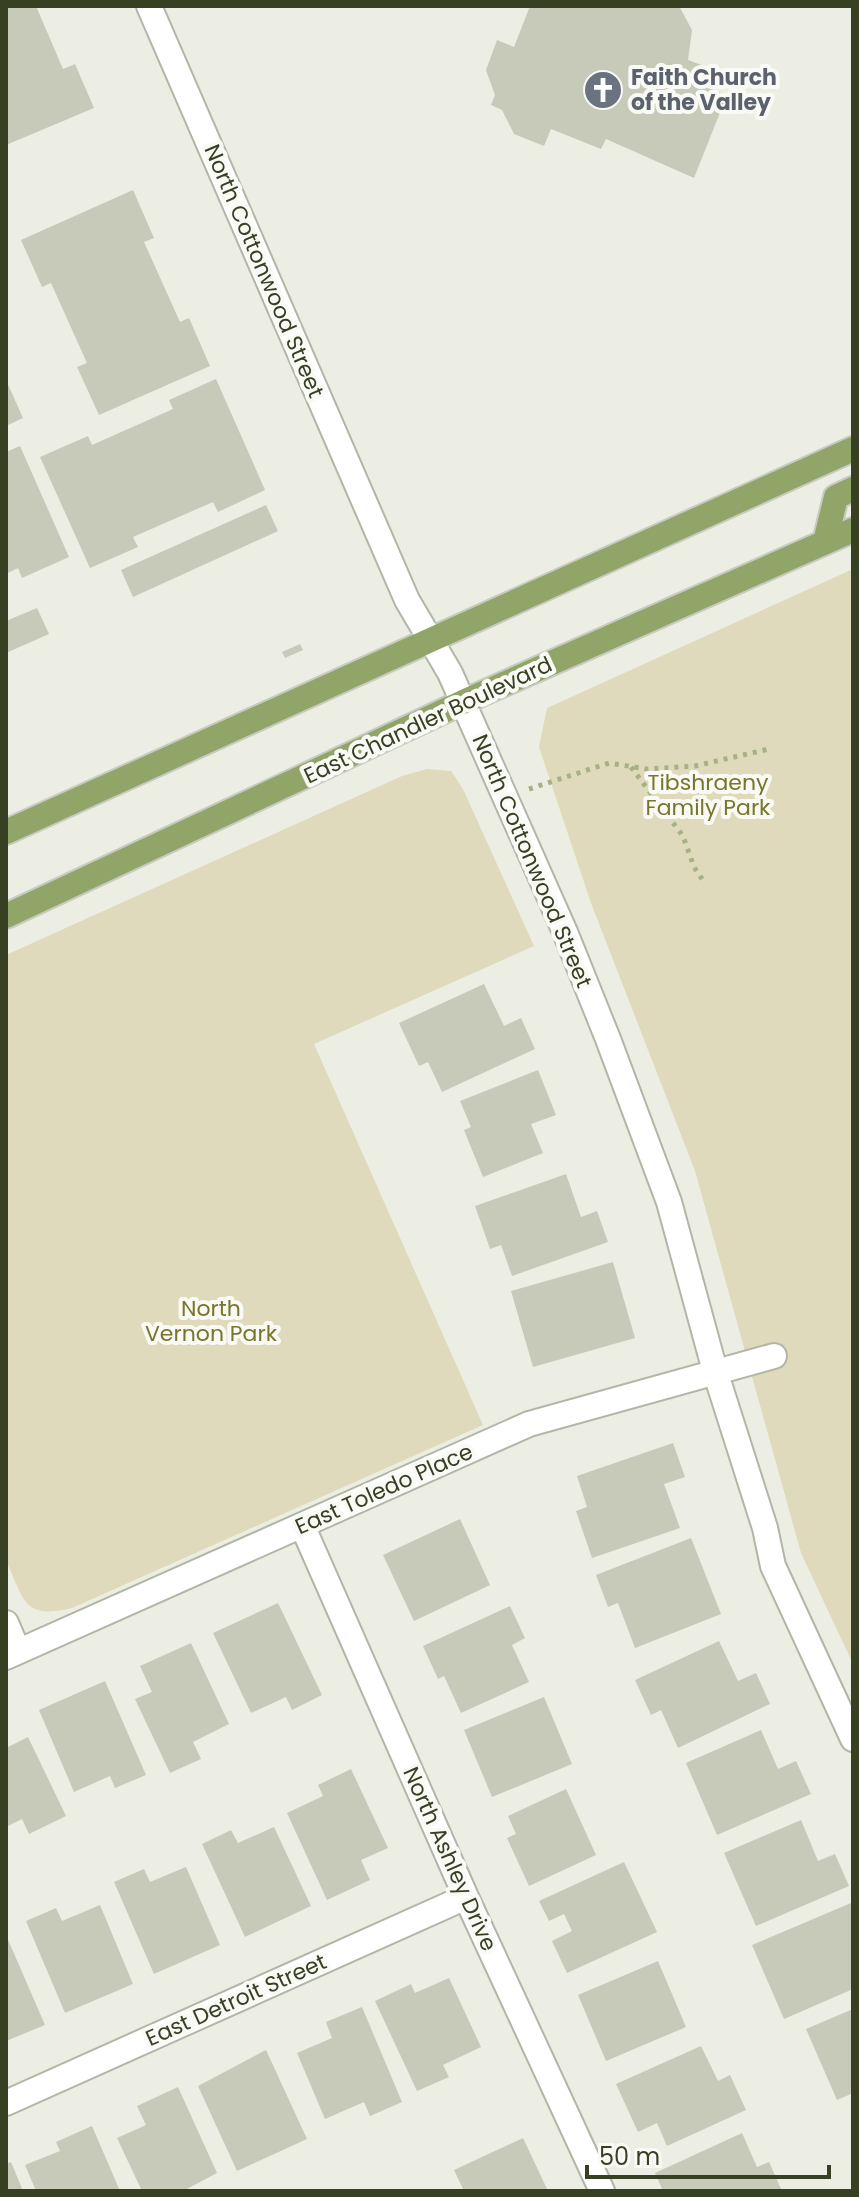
<svg xmlns="http://www.w3.org/2000/svg" width="859" height="2197" viewBox="0 0 859 2197" font-family="Poppins,sans-serif">
<style>
.green{fill:#dfdabc}
.building{fill:#c7c9b9}
.lines{fill:none;stroke-linecap:round;stroke-linejoin:round}
.minor-casing{stroke:#b2b6a6;stroke-width:28}
.major-casing{stroke:#c7cac1;stroke-width:28}
.path{stroke:#a6b283;stroke-width:5;stroke-dasharray:4 6;stroke-linecap:butt}
.minor{stroke:#fff;stroke-width:24}
.major{stroke:#90a567;stroke-width:24}
.labels{text-anchor:middle;dominant-baseline:central;stroke-width:8;stroke-linejoin:round;paint-order:stroke}
.worship-label{font-size:22px;font-weight:bold;fill:#5b616d;stroke:#f9faf5;text-anchor:start}
.street-label{font-size:22px;fill:#374022;stroke:#f9faf5}
.park-label{font-size:22px;fill:#78762b;stroke:#f9faf5}
</style>
<rect width="100%" height="100%" fill="#eceee4"/>
<path class="green" d="M853,569v1095l-52,-111 -106,-382 -104,-268 -52,-156 8,-39z
M427,769l24,2 12,18 71,157 -220,98 169,381 -411,183c-49,12 -48,-8 -66,-48v-605l396,-179z"/>
<path class="building" d="M6,6h30l27,63 12,-5 19,44 -88,37z
M530,6h149l13,24 -4,30 19,7 -7,18 27,10 -33,83 -88,-39 -5,10 -50,-20 -7,17 -30,-12 -12,-24 -11,-5 4,-10 -9,-25 11,-30 17,7z
M133,190l21,48 -10,4 36,80 9,-4 21,48 -111,49 -22,-48 10,-4 -36,-80 -9,4 -21,-47z
M216,379l49,111 -47,22 -5,-10 -80,35 5,10 -48,21 -50,-111 48,-21 4,9 81,-36 -4,-9z
M6,380l17,38 -17,8z
M20,446l49,111 -47,21 -4,-10 -12,6v-122z
M266,505l12,26 -145,66 -12,-27z
M37,608l12,26 -43,19v-32z
M300,644l3,6 -18,8 -3,-6z
M484,984l20,42 17,-8 14,31 -93,43 -14,-30 -9,4 -20,-43z
M538,1070l18,45 -25,9 12,29 -60,24 -19,-47 7,-3 -11,-26z
M566,1174l15,43 16,-6 11,31 -96,34 -11,-31 -11,4 -15,-43z
M613,1262l22,76 -102,29 -22,-76z
M673,1443l12,34 -21,7 16,44 -88,30 -16,-47 11,-4 -10,-31z
M460,1519l30,66 -76,36 -31,-66z
M691,1538l30,76 -86,34 -17,-45 -10,4 -12,-32z
M278,1603l44,92 -30,15 -6,-13 -35,16 -38,-80z
M510,1606l15,32 -13,7 17,37 -68,31 -17,-37 -6,3 -15,-33z
M719,1641l19,40 18,-8 14,31 -92,44 -17,-38 -10,5 -16,-35z
M191,1643l38,81 -36,18 8,17 -31,14 -35,-74 17,-7 -12,-26z
M105,1681l41,94 -31,13 -5,-12 -36,16 -35,-82z
M544,1697l28,67 -80,33 -28,-67z
M761,1730l17,39 18,-8 15,33 -94,41 -31,-72z
M28,1737l38,79 -37,18 -7,-15 -16,8v-79z
M351,1769l37,79 -27,12 9,20 -43,20 -40,-87 36,-17 -5,-11z
M566,1789l30,66 -67,31 -22,-48 9,-4 -8,-18z
M801,1820l17,41 17,-7 14,32 -93,40 -32,-73z
M274,1827l37,79 -66,31 -43,-93 29,-14 7,13z
M624,1862l33,70 -90,41 -15,-32 20,-10 -8,-17 -15,7 -10,-20z
M186,1867l34,78 -66,29 -40,-92 30,-13 6,13z
M851,1903l2,86 -69,30 -32,-74z
M100,1905l33,79 -68,29 -39,-92 30,-13 6,13z
M6,1935l39,90 -39,16z
M658,1961l28,66 -80,34 -28,-66z
M449,1978l32,69 -38,18 6,12 -32,14 -42,-90 36,-17 4,9z
M362,2007l40,95 -32,14 -6,-14 -39,17 -28,-66 35,-15 -6,-16z
M853,2009v84l-16,7 -31,-71z
M701,2046l17,35 12,-6 16,35 -79,36 -10,-23 -19,9 -22,-48z
M266,2050l41,89 -70,32 -39,-85z
M178,2087l39,86 -34,18h-41l-25,-53 29,-13 -9,-19z
M92,2126l28,65h-84l-11,-26 35,-14 -4,-9z
M742,2133l15,34 12,-5 13,29h-119l-8,-18z
M523,2138l25,53h-84l-10,-21z
M11,2162l12,29h-17v-27z"/>
<g class="lines">
<g class="minor-casing">
<path id="minor" d="M149,6l258,594 43,73 115,259 43,107 61,163 46,169 50,157 8,38 80,173
M302,1525l164,372 136,294
M6,1623l12,28
M6,1657l523,-233 245,-68
M6,2103l460,-206"/>
</g>
<g class="major-casing">
<path id="major" d="M825,542l11,-45 17,-8
M6,832l847,-383
M6,916l457,-214 390,-172"/>
</g>
<path class="path" d="M631,767l52,69 11,31 10,15
M529,789l80,-26 38,6 48,-3 74,-17"/>
<use href="#minor" class="minor"/>
<use href="#major" class="major"/>
</g>
<defs>
<g id="church-disc" transform="scale(2)"><circle r="9.5" fill="#6b7280" stroke="#f9faf5"/><path d="M-1.2-6h2.4v3.5h3.3v2.4h-3.3V6h-2.4V-.1h-3.3v-2.4h3.3Z" fill="#fff"/></g>
</defs>
<g fill-rule="evenodd">
<use href="#church-disc" x="603" y="90"/>
</g>
<g class="labels">
<g class="worship-label">
<text x="631" y="77">Faith Church<tspan x="631" dy="25">of the Valley</tspan></text>
</g>
<g class="street-label">
<text transform="translate(264 271) rotate(67)">North Cottonwood Street</text>
<text transform="translate(428 720) rotate(-25)">East Chandler Boulevard</text>
<text transform="translate(532 861) rotate(67)">North Cottonwood Street</text>
<text transform="translate(384 1489) rotate(-24)">East Toledo Place</text>
<text transform="translate(450 1859) rotate(66)">North Ashley Drive</text>
<text transform="translate(236 2000) rotate(-24)">East Detroit Street</text>
</g>
<g class="park-label">
<text x="708" y="782">Tibshraeny<tspan x="708" dy="25">Family Park</tspan></text>
<text x="211" y="1308">North<tspan x="211" dy="25">Vernon Park</tspan></text>
</g>
</g>
<rect width="859" height="2197" fill="none" stroke="#374022" stroke-width="16"/>
<path d="M587 2165v12h242v-12" fill="none" stroke="#374022" stroke-width="4"/>
<text x="599" y="2165" font-size="24" fill="#374022" stroke="#f9faf5" stroke-width="6" paint-order="stroke">50 m</text>
</svg>
